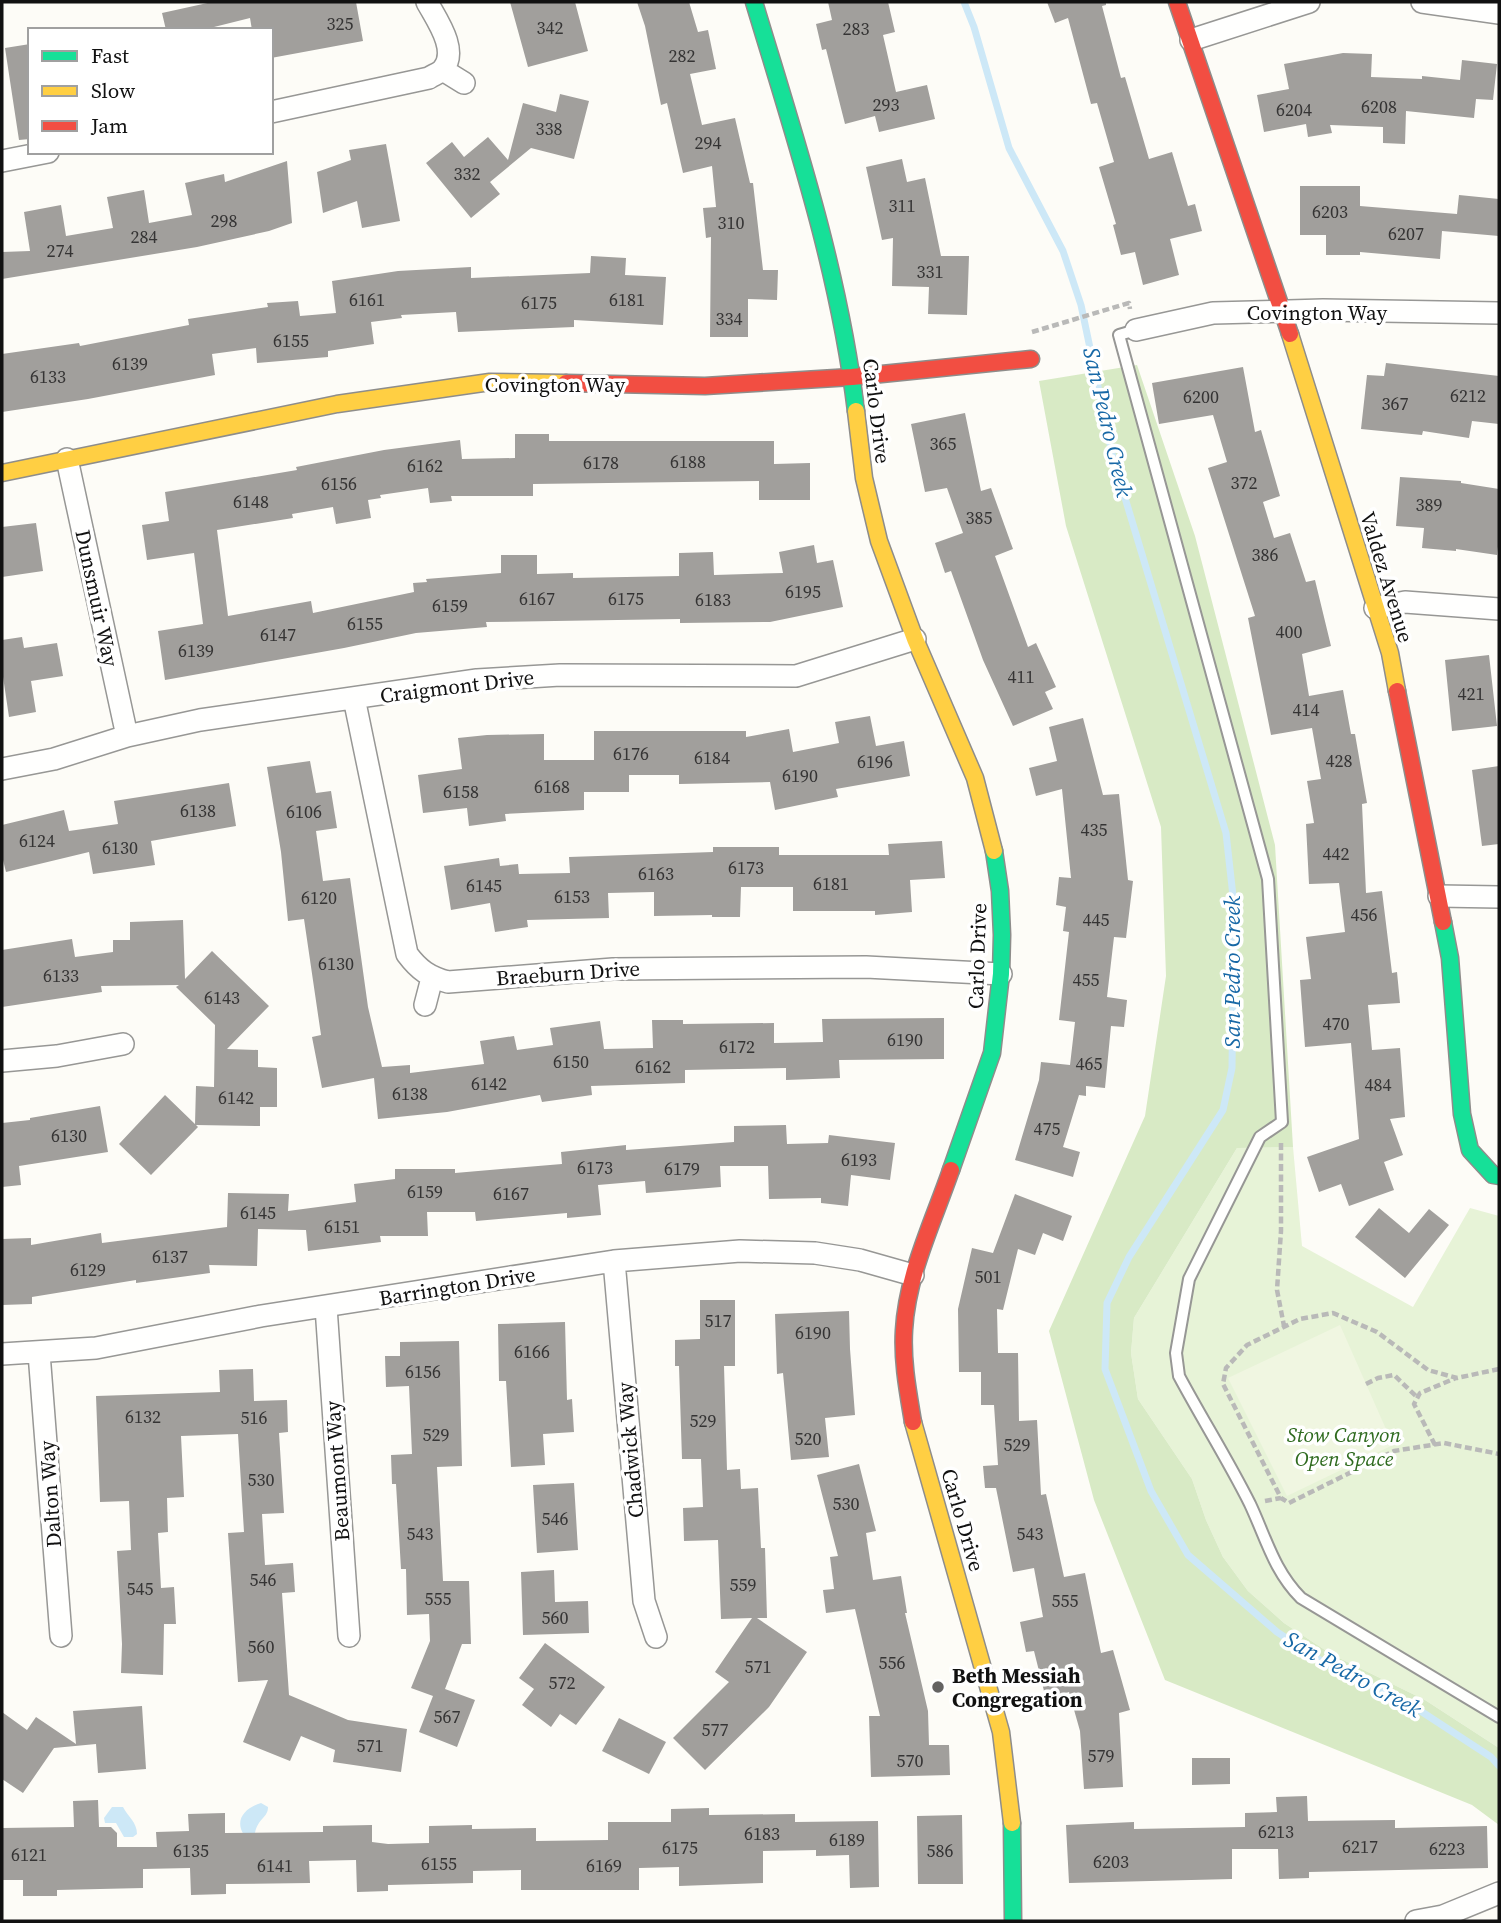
<svg xmlns="http://www.w3.org/2000/svg" width="1501" height="1923" viewBox="0 0 1501 1923" font-family="'Source Serif 4',serif">
<style>
.green{fill:#e7f3d7}
.forest{fill:#d8eac5}
.pitch{fill:#f0f6e1}
.water{fill:#cde8f7}
.lines{fill:none;stroke-linecap:round;stroke-linejoin:round}
.stream{stroke:#cde8f7;stroke-width:7}
.building{fill:#a19f9c}
.lane-casing{stroke:#979795;stroke-width:14}
.street-casing{stroke:#979795;stroke-width:24}
.fast-casing{stroke:#8e8d8b;stroke-width:19}
.slow-casing{stroke:#8e8d8b;stroke-width:19}
.jam-casing{stroke:#8e8d8b;stroke-width:19}
.path{stroke:#b9b9b8;stroke-width:4.5;stroke-dasharray:7 3.5;stroke-linecap:butt}
.lane{stroke:#fffffe;stroke-width:10}
.street{stroke:#fffffe;stroke-width:21}
.fast{stroke:#16e098;stroke-width:16}
.slow{stroke:#ffcf43;stroke-width:16}
.jam{stroke:#f24e42;stroke-width:16}
.poi-dot{fill:#646362;stroke:#fff;stroke-width:2.5}
.labels{text-anchor:middle;dominant-baseline:central;stroke-width:7;stroke-linejoin:round;paint-order:stroke}
.number-label{font-size:18px;fill:#353434}
.street-label{font-size:21px;fill:#111;stroke:#fff}
.park-label{font-size:21px;font-style:italic;fill:#2f6b1f;stroke:#fff}
.poi-label{font-size:21px;font-weight:bold;fill:#111;stroke:#fff;text-anchor:start}
.water-label{font-size:23px;font-style:italic;fill:#1768a6;stroke:#fff}
</style>
<rect width="100%" height="100%" fill="#fdfcf7"/>
<path class="green" d="M1293,1147l9,99 111,61 57,-99 29,8v532l-74,-48 -94,-46 -47,-31 -36,-32 -25,-34 -17,-37 -14,-41 -54,-80 -7,-46 3,-35 103,-170z"/>
<path class="forest" d="M1137,365l58,171 80,309 18,302 -56,1 -103,170 -3,35 7,46 54,80 14,41 17,37 25,34 36,32 47,31 94,46 74,48v77l-27,-20 -307,-125 -71,-180 -45,-169 96,-215 21,-140 -5,-149 -95,-301 -27,-145z"/>
<path class="pitch" d="M1340,1325l53,120 -106,51 -59,-118z"/>
<path class="water" d="M261,1803l7,4c0,11 -10,11 -13,26l-11,2c-10,-15 1,-27 17,-32z
M112,1807h11c5,10 14,15 14,27l-4,3h-9l-8,-14h-11l-1,-5z"/>
<g class="lines">
<path class="stream" d="M964,2l10,25 35,121 54,103 18,54 32,153 113,375 8,72 -2,163 -9,42 -94,147 -22,46 -2,66 46,122 37,64 89,77 49,32 93,46 72,47 8,9"/>
</g>
<path class="building" d="M212,2h144l7,39 -92,17v-28h-19l-2,-12 -48,12h-36l-4,-17z
M510,2h65l13,49 -60,16z
M637,2h52l9,30 10,-2 8,39 -26,5 12,51 33,-7 15,65h3l10,87h15l-1,30 -29,-1v38h-38l1,-100 -5,1 -3,-30 13,-1 -4,-41 -29,7 -16,-70 -6,2 -16,-79z
M828,2h60l7,30 -12,3 13,57 31,-7 8,34 -56,13 -4,-16 -30,8 -19,-75 -4,1 -6,-26 16,-4z
M1047,2h59v3l-4,1 19,72 4,-1 24,82 23,-7 16,54 7,-2 7,27 -32,8 9,36 -36,10 -8,-33 -14,3 -8,-30 3,-1 -17,-57 15,-5 -17,-59 -6,1 -23,-86 -13,5z
M30,44v95l-11,1 -14,-92z
M1343,53l29,1 -1,23 51,2v-3l38,4 2,-20 35,4 -4,36 -17,-1 -2,19 -68,-7 -1,33 -22,-1v-16l-53,-2 2,8 -24,4 -2,-13 -42,8 -7,-37 32,-6 -5,-25z
M560,94l29,7 -15,58 -43,-11 -41,34 10,12 -29,24 -45,-55 26,-21 12,15 24,-20 20,23 15,-57 33,9z
M386,144l14,77 -38,7 -5,-27 -34,12 -6,-41 34,-12 -2,-10z
M902,159l5,23 18,-4 16,78h28l-2,59 -39,-1 1,-27 -37,-1 1,-48 -11,2 -16,-73z
M287,161l5,62 -23,8 -72,16 -195,32v-27l28,-1 -6,-39 37,-7 5,31 47,-8 -6,-31 37,-7 5,33 43,-8 -7,-32 39,-9 1,8z
M1300,186h60v20l97,8 2,-19 40,4v37l-57,-5 -2,28 -80,-7v3h-34v-20h-26z
M591,256l35,2 -1,17 41,2 -3,48 -89,-5v7l-116,5 -2,-20 -55,3 1,3 -31,4 3,22 -46,7v6l-71,6 -1,-15 -44,6 3,21 -127,24 -86,13v-58l77,-11 1,3 109,-21 -1,-6 80,-12 -1,-4 31,-2 2,15 36,-3 -4,-32 66,-10 73,-4v11l119,-5z
M1386,363l113,13v48l-27,-3 -3,17 -46,-7 -1,4 -61,-6 6,-54 17,1z
M1243,367l12,65 6,-2 19,66 -17,6 11,36 16,-5 16,49 9,-2 16,66 -29,8 7,42 34,-6 8,44h4l12,69 -5,1 4,89 16,-2 10,82 5,-1 3,31 -32,2 4,45 28,-2 5,69 -15,2 13,36 -19,7 10,28 -45,16 -8,-22 -22,8 -12,-35 52,-18 -8,-96 -46,4 -5,-67 11,-1 -5,-42 39,-5 -6,-49 -30,1 -3,-60 8,-1 -7,-42 14,-2 -9,-51 -41,7 -23,-117 7,-2 -47,-148 19,-6 -14,-47 -54,9 -7,-41z
M965,413l16,78 10,-3 22,61 -18,7 33,91 8,-4 20,44 -11,5 8,17 -40,17 -30,-66 -32,-89 -6,2 -10,-30 28,-10 -16,-45 -22,4 -14,-68z
M515,434h34v7h225v23l36,-1v37h-51v-19l-226,3v12h-82l1,5 -22,2 -2,-15 -48,7 1,3 -13,2 3,18 -35,6 -3,-17 -41,7 1,4 -76,12 11,86 83,-15 2,12 101,-21 -1,-9 14,-1 -1,-3 75,-6v-18h36v19l36,-1v5l106,-2v-23l34,-1 1,23 69,-2 -4,-21 35,-7 3,18 16,-3 10,47 -73,15 -90,1v-4l-194,3 1,5 -71,6 -72,15 -179,32 -7,-49 45,-7 -9,-71 -47,7 -5,-35 27,-4 -4,-29 132,-22 -1,-3 88,-17 76,-10 2,19 53,-1z
M1400,477l61,4v2l38,6v49l-2,17 -41,-6v2l-34,-3 2,-20 -28,-2z
M36,523l7,48 -41,6v-50z
M22,637l2,11 33,-5 6,33 -32,5 5,31 -27,5 -7,-47v-30z
M1489,655l8,71 -45,5 -7,-71z
M870,716l6,30 28,-5 6,35 -74,13 2,8 -63,13 -5,-28 -91,2v-9h-50v17h-45v18l-79,4 1,7 -37,5 -2,-18 -44,5 -5,-38 44,-6 -4,-31 29,-3 57,-1v26h50v-29h152v6l43,-8 4,23 46,-9 -4,-21z
M1083,718l20,77 16,-1 9,86 5,1 -7,57 -12,-1 -7,60 20,3 -3,27 -13,-1 -6,62 -19,-2v10l-7,-1 -16,52 17,5 -7,25 -58,-17 24,-80 2,-18 29,3 5,-43 -16,-2 10,-88 -6,-1 3,-24 -10,-2 3,-28 12,1 -9,-89 -26,7 -7,-28 28,-7 -8,-34z
M310,761l6,32 15,-2 6,37 -21,3 7,50 27,-3 18,129 14,60 28,-2v8l74,-9 -4,-23 34,-5 3,14 36,-5 -3,-17 50,-7 4,28 49,-1 -1,-28h31v4l91,-1v20l49,-1 -1,-23 122,-1v41l-105,1 1,18 -54,2v-12l-101,2v13l-94,3 1,9 -50,7 -2,-7 -93,17 -69,7 -4,-41 -52,10 -10,-51 9,-2 -17,-116 -16,2 -7,-69 -14,-85z
M1499,766v78l-17,2 -10,-76z
M229,783l7,43 -85,15 4,24 -62,9 -4,-22 -83,20 -4,-16v-31l62,-15 5,21 49,-7 -4,-23z
M942,841l3,37 -35,2 2,32 -37,3v-4h-82v-24h-52l-1,30h-28v-2l-58,1v-24l-46,1 1,25 -82,2 1,7 -33,5 -5,-29 -39,7 -7,-44 55,-8 1,8 18,-2 1,10 51,-1 -1,-16 144,-5v-5h66v8h110l-1,-11z
M183,920l2,59 27,-28 57,55 -42,43 31,1v17l19,1v39h-17v19l-64,-1 2,2 -47,48 -32,-31 46,-49 30,29 1,-38 18,1 1,-62 -39,-38 3,-2 -78,1 1,6 -100,15v-57l70,-11 3,18 38,-5v-12h17v-18z
M100,1106l8,46 -89,14 2,19 -19,2v-64l28,-3v-2z
M786,1125l1,19 41,-1 1,-8 66,8 -5,37 -39,-5 -3,31 -27,-3v-5l-52,1 -1,-33h-48l1,21 -75,6 -1,-12 -47,4 3,30 -34,3v-5l-91,8 -1,-9h-48l1,24h-48l1,6 -73,9 -2,-21 -48,-1 -1,37 -48,-1 1,8 -74,10v-3l-104,17v7l-30,1v-66l29,-1v7l70,-12 1,10 125,-16 1,-34 61,1 -1,17 68,-9 -2,-18 41,-5v-10h60v4l107,-9 -1,-12 65,-7v5l108,-8v-16z
M1015,1194l57,22 -9,25 -20,-8 -8,22 -17,-6 -15,61 -6,-1 1,44h20l1,68 18,-1 4,75 5,-1 18,83 21,-4 16,80 12,-3 17,60 -11,3 4,74 -39,2 -4,-58 -11,-39 -23,7 -12,-48 -8,1 -6,-30 23,-5 -9,-49 -21,4 -17,-84h-11l-2,-22 15,-1 -4,-60h-13v-33h-22l-1,-63 14,-61 21,5z
M1379,1208l30,25 20,-24 20,16 -44,53 -50,-41z
M700,1300h35v66h-11l3,104 13,-1 1,20 17,-1 3,60h4l2,70h-10l50,34 -38,55 -64,63 -32,-32 56,-56 -14,-10 37,-54 -31,1 -3,-79 -34,1 -1,-33 20,-1 -2,-48h-19l-3,-93h-4v-26l25,-1z
M849,1311l1,38 5,66 -30,3 4,39 -38,3 -8,-87 -6,1 -2,-60z
M565,1322l2,78 5,-1 2,33 -31,2 2,31 -34,2 -5,-86h-7l-1,-57z
M459,1341l3,125 -25,1 6,114h26l2,63h-9l-17,45 30,11 -18,47 -38,-15 14,-36 -22,-8 19,-47 -1,-27 -22,1 -1,-46h-5l-5,-85h-4l-1,-29 21,-1 -3,-68 -23,1 -1,-31h15v-14z
M253,1369l1,32 33,-1 1,32 -9,1 5,80 -22,1 3,51 28,-2 2,29 -13,1 7,102 59,25 59,9 -6,43 -68,-10 2,-12 -34,-14 -11,25 -47,-19 25,-62 -30,2 -10,-149 16,-1 -6,-98 -57,2 3,61 -17,1 1,34 -10,1 3,55 13,-1 2,37h-12l-1,51 -42,-2 1,-29 -5,-93 14,-1 -2,-49 -29,1 -4,-106 124,-4 -1,-22z
M859,1464l17,67 -10,2 7,47 28,-4 6,37h-2l23,98 1,34h20l1,30 -79,2 -2,-61h11l-25,-107 -29,4 -3,-23 11,-1 -4,-32 8,-1 -21,-81z
M574,1483l4,67 -41,3 -4,-68z
M554,1570l1,32 33,-1 1,32 -66,2 -2,-63z
M545,1643l60,44 -29,38 -16,-11 -9,13 -29,-22 12,-16 -15,-11z
M142,1706l4,63 -48,4 -2,-29 -42,4 -31,45 -21,-14v-67l25,18 9,-13 40,27 -3,-33z
M619,1718l47,24 -17,32 -47,-23z
M1192,1758h38v26l-38,1z
M1307,1796l1,25 87,-1v8l92,-2 1,42 -179,4v6l-30,1 -1,-30h-46v30l-163,4 -3,-58 68,-3v7l111,-2v-14l32,-1 -1,-15z
M98,1800l1,27h12l6,6v14h40l-1,-15 33,-1 -1,-17 37,-1v20l98,-1v-6l49,-1v17l16,2 41,-1v-17l43,-1v4l64,-1v13l72,-1v-18h63v-13l38,-1v7l86,-1v8l83,-1 1,66 -29,1 -1,-33 -33,1v-6l-53,1v32l-84,3v-19l-40,1v22h-118v-20l-48,1v12l-85,2v6l-31,1 -1,-32 -47,1 1,22 -84,1v10l-35,1 -1,-27 -47,1v19l-86,2v6h-34v-16h-21v-52l72,-1 -1,-26z
M962,1815l1,69h-45l-1,-68z"/>
<g class="lines">
<g class="lane-casing">
<path id="lane" d="M1136,330l-17,5 149,544 14,243 -22,15 -71,142 -13,74 3,23c23,43 49,84 71,128 16,34 24,67 51,94l198,119"/>
</g>
<g class="street-casing">
<path id="street" d="M1422,2l77,11
M1191,40l118,-38
M443,70l21,13
M271,112l158,-34c4,-3 11,-5 14,-9 16,-19 -7,-50 -16,-67
M2,161l46,-9
M1136,330l77,-17 110,-3 176,3
M67,459l60,277
M1375,608l30,-6 94,7
M354,698l53,256c12,16 22,23 41,28l165,-13 253,-2 135,7
M2,769l52,-10 73,-23 73,-16 277,-40 83,-5 236,1 119,-37
M1439,896l60,1
M425,1005l7,-27
M2,1061l55,-5 66,-12
M614,1261l30,340 12,36
M326,1307l23,329
M39,1353l22,283
M2,1354l94,-6 165,-32 353,-55 126,-10 75,2 45,7 53,15
M1416,1921l27,-5 56,-23"/>
</g>
<g class="fast-casing">
<path id="fast" d="M754,2c41,136 85,268 102,409
M1443,922l7,36 12,156 8,36 23,25 6,1
M951,1170l41,-117 9,-79 1,-39 -2,-44 -6,-40
M1012,1823l1,98"/>
</g>
<g class="slow-casing">
<path id="slow" d="M1290,334l100,319 7,38
M856,411l8,67 15,63 36,98 60,139 19,73
M2,473l335,-69 153,-22 76,1
M913,1422l88,310 11,91"/>
</g>
<g class="jam-casing">
<path id="jam" d="M1177,2l113,332
M566,383l139,3 147,-9 179,-18
M1397,691l46,231
M913,1422c-5,-30 -11,-61 -9,-92 3,-55 29,-108 47,-160"/>
</g>
<path class="path" d="M1032,332l97,-29 1,6
M1281,1143v88l-4,59 7,36
M1499,1369l-42,9 -29,-8 -51,-38 -44,-19 -33,6 -53,26 -21,23 -3,16 58,114 8,5 105,-52 50,-8 55,11
M1366,1384l12,-6 16,-3 24,23
M1435,1445l-21,-41 6,-11 36,-15
M1265,1501l16,-3"/>
<use href="#lane" class="lane"/>
<use href="#street" class="street"/>
<use href="#fast" class="fast"/>
<use href="#slow" class="slow"/>
<use href="#jam" class="jam"/>
</g>
<circle class="poi-dot" cx="938" cy="1687" r="7"/>
<g class="labels">
<g class="number-label">
<text x="340" y="23">325</text>
<text x="550" y="27">342</text>
<text x="856" y="28">283</text>
<text x="682" y="55">282</text>
<text x="886" y="104">293</text>
<text x="1379" y="106">6208</text>
<text x="1294" y="109">6204</text>
<text x="549" y="128">338</text>
<text x="708" y="142">294</text>
<text x="467" y="173">332</text>
<text x="902" y="205">311</text>
<text x="1330" y="211">6203</text>
<text x="224" y="220">298</text>
<text x="731" y="222">310</text>
<text x="1406" y="233">6207</text>
<text x="144" y="236">284</text>
<text x="60" y="250">274</text>
<text x="930" y="271">331</text>
<text x="367" y="299">6161</text>
<text x="627" y="299">6181</text>
<text x="539" y="302">6175</text>
<text x="729" y="318">334</text>
<text x="291" y="340">6155</text>
<text x="130" y="363">6139</text>
<text x="48" y="376">6133</text>
<text x="1468" y="395">6212</text>
<text x="1201" y="396">6200</text>
<text x="1395" y="403">367</text>
<text x="943" y="443">365</text>
<text x="688" y="461">6188</text>
<text x="601" y="462">6178</text>
<text x="425" y="465">6162</text>
<text x="1244" y="482">372</text>
<text x="339" y="483">6156</text>
<text x="251" y="501">6148</text>
<text x="1429" y="504">389</text>
<text x="979" y="517">385</text>
<text x="1265" y="554">386</text>
<text x="803" y="591">6195</text>
<text x="537" y="598">6167</text>
<text x="626" y="598">6175</text>
<text x="713" y="599">6183</text>
<text x="450" y="605">6159</text>
<text x="365" y="623">6155</text>
<text x="1289" y="631">400</text>
<text x="278" y="634">6147</text>
<text x="196" y="650">6139</text>
<text x="1021" y="676">411</text>
<text x="1471" y="693">421</text>
<text x="1306" y="709">414</text>
<text x="631" y="753">6176</text>
<text x="712" y="757">6184</text>
<text x="1339" y="760">428</text>
<text x="875" y="761">6196</text>
<text x="800" y="775">6190</text>
<text x="552" y="786">6168</text>
<text x="461" y="791">6158</text>
<text x="198" y="810">6138</text>
<text x="304" y="811">6106</text>
<text x="1094" y="829">435</text>
<text x="37" y="840">6124</text>
<text x="120" y="847">6130</text>
<text x="1336" y="853">442</text>
<text x="746" y="867">6173</text>
<text x="656" y="873">6163</text>
<text x="831" y="883">6181</text>
<text x="484" y="885">6145</text>
<text x="572" y="896">6153</text>
<text x="319" y="897">6120</text>
<text x="1364" y="914">456</text>
<text x="1096" y="919">445</text>
<text x="336" y="963">6130</text>
<text x="61" y="975">6133</text>
<text x="1086" y="979">455</text>
<text x="222" y="997">6143</text>
<text x="1336" y="1023">470</text>
<text x="905" y="1039">6190</text>
<text x="737" y="1046">6172</text>
<text x="571" y="1061">6150</text>
<text x="1089" y="1063">465</text>
<text x="653" y="1066">6162</text>
<text x="489" y="1083">6142</text>
<text x="1378" y="1084">484</text>
<text x="410" y="1093">6138</text>
<text x="236" y="1097">6142</text>
<text x="1047" y="1128">475</text>
<text x="69" y="1135">6130</text>
<text x="859" y="1159">6193</text>
<text x="595" y="1167">6173</text>
<text x="682" y="1168">6179</text>
<text x="425" y="1191">6159</text>
<text x="511" y="1193">6167</text>
<text x="258" y="1212">6145</text>
<text x="342" y="1226">6151</text>
<text x="170" y="1256">6137</text>
<text x="88" y="1269">6129</text>
<text x="988" y="1276">501</text>
<text x="718" y="1320">517</text>
<text x="813" y="1332">6190</text>
<text x="532" y="1351">6166</text>
<text x="423" y="1371">6156</text>
<text x="143" y="1416">6132</text>
<text x="254" y="1417">516</text>
<text x="703" y="1420">529</text>
<text x="436" y="1434">529</text>
<text x="808" y="1438">520</text>
<text x="1017" y="1444">529</text>
<text x="261" y="1479">530</text>
<text x="846" y="1503">530</text>
<text x="555" y="1518">546</text>
<text x="420" y="1533">543</text>
<text x="1030" y="1533">543</text>
<text x="263" y="1579">546</text>
<text x="743" y="1584">559</text>
<text x="140" y="1588">545</text>
<text x="438" y="1598">555</text>
<text x="1065" y="1600">555</text>
<text x="555" y="1617">560</text>
<text x="261" y="1646">560</text>
<text x="892" y="1662">556</text>
<text x="758" y="1666">571</text>
<text x="562" y="1682">572</text>
<text x="447" y="1716">567</text>
<text x="715" y="1729">577</text>
<text x="370" y="1745">571</text>
<text x="1101" y="1755">579</text>
<text x="910" y="1760">570</text>
<text x="1276" y="1831">6213</text>
<text x="762" y="1833">6183</text>
<text x="847" y="1839">6189</text>
<text x="1360" y="1846">6217</text>
<text x="680" y="1847">6175</text>
<text x="1447" y="1848">6223</text>
<text x="191" y="1850">6135</text>
<text x="940" y="1850">586</text>
<text x="29" y="1854">6121</text>
<text x="1111" y="1861">6203</text>
<text x="439" y="1863">6155</text>
<text x="275" y="1865">6141</text>
<text x="604" y="1865">6169</text>
</g>
<g class="street-label">
<text x="1317" y="312">Covington Way</text>
<text x="555" y="384">Covington Way</text>
<text transform="translate(877 411) rotate(83)">Carlo Drive</text>
<text transform="translate(1387 577) rotate(73)">Valdez Avenue</text>
<text transform="translate(97 598) rotate(78)">Dunsmuir Way</text>
<text transform="translate(457 686) rotate(-7)">Craigmont Drive</text>
<text transform="translate(977 956) rotate(-88)">Carlo Drive</text>
<text transform="translate(568 973) rotate(-4)">Braeburn Drive</text>
<text transform="translate(457 1286) rotate(-9)">Barrington Drive</text>
<text transform="translate(630 1450) rotate(-95)">Chadwick Way</text>
<text transform="translate(337 1471) rotate(-94)">Beaumont Way</text>
<text transform="translate(50 1494) rotate(-94)">Dalton Way</text>
<text transform="translate(963 1520) rotate(74)">Carlo Drive</text>
</g>
<g class="park-label">
<text x="1344" y="1434">Stow Canyon<tspan x="1344" dy="24">Open Space</tspan></text>
</g>
<g class="poi-label">
<text x="952" y="1675">Beth Messiah<tspan x="952" dy="24">Congregation</tspan></text>
</g>
<g class="water-label">
<text transform="translate(1108 422) rotate(77)">San Pedro Creek</text>
<text transform="translate(1232 972) rotate(-90)">San Pedro Creek</text>
<text transform="translate(1353 1674) rotate(29)">San Pedro Creek</text>
</g>
</g>
<rect width="1501" height="1923" fill="none" stroke="#111111" stroke-width="7"/>
<rect x="28" y="28" width="245" height="126" fill="#ffffff" stroke="#a0a0a0" stroke-width="2"/>
<rect x="42" y="51" width="35" height="10" fill="#16e098" stroke="#a0a0a0" stroke-width="2"/>
<text x="91" y="63" font-size="21" fill="#111111">Fast</text>
<rect x="42" y="86" width="35" height="10" fill="#ffcf43" stroke="#a0a0a0" stroke-width="2"/>
<text x="91" y="98" font-size="21" fill="#111111">Slow</text>
<rect x="42" y="121" width="35" height="10" fill="#f24e42" stroke="#a0a0a0" stroke-width="2"/>
<text x="91" y="133" font-size="21" fill="#111111">Jam</text>
</svg>
